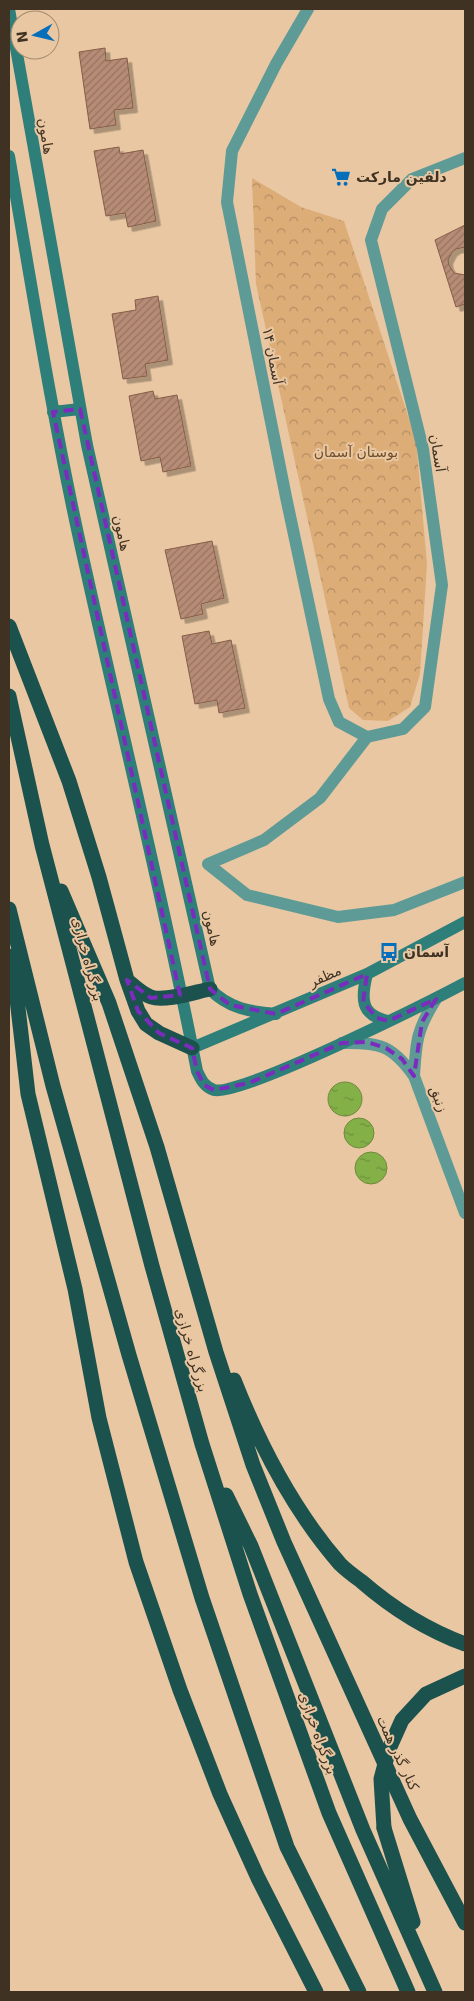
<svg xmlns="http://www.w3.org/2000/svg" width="474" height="2001" viewBox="0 0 474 2001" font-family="'DejaVu Sans','Noto Naskh Arabic',sans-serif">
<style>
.park{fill:url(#park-crowns)}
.water{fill:url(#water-ripples);stroke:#6f8a3d}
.building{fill:url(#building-hatch);stroke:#855d48;filter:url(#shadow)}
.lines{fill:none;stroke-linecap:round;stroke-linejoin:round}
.street{stroke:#5e9b96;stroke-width:12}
.secondary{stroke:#2e7e79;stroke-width:12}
.highway{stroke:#1b524e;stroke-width:15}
.highway-bridge{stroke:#1b524e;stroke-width:15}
.marked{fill:none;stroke:#7b2cbf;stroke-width:4;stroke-dasharray:10 6;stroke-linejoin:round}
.labels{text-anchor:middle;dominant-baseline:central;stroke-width:4;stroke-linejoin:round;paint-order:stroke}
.street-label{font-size:14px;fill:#3f3223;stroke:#e9c7a2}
.poi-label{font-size:14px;font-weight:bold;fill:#3f3223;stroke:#e9c7a2;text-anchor:start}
.park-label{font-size:14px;fill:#6f4f29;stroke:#e9c7a2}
</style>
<defs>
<pattern id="park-crowns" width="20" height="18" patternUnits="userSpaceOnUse" patternTransform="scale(1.25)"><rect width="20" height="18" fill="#ddad78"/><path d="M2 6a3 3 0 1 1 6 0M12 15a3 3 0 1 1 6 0" fill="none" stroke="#b58d62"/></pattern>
<pattern id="water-ripples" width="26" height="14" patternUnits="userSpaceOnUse" patternTransform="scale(1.25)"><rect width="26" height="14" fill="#84b048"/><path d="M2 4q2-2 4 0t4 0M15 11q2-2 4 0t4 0" fill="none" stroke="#6d903c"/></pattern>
<pattern id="building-hatch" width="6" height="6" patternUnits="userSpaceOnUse" patternTransform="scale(1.25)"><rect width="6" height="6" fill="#b78c76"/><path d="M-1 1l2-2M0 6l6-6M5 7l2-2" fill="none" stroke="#967360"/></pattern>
<filter id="shadow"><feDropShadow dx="4.5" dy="4.5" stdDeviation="0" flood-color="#0004"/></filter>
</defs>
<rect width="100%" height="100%" fill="#e9c7a2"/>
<path class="park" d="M252,178l49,29 43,14 72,219 11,124 -7,110 -10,33 -22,14 -25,-1 -14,-12 -93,-424z"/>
<path class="water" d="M328 1099a17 17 0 1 1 34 0a17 17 0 1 1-34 0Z
M344 1133a15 15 0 1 1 30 0a15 15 0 1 1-30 0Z
M355 1168a16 16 0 1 1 32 0a16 16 0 1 1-32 0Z"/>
<path class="building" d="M105,48l1,13 21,-3 6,50 -19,2 2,15 -26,4 -11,-77z
M119,147l1,7 23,-4 13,71 -28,6 -3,-14 -19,3 -12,-65z
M465,225v22l-9,2 -4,3 -4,8 1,5 5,8 11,2v29l-9,3 -21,-67z
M158,296l10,64 -23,4 2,12 -24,3 -11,-65 24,-4 -1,-10z
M153,391l2,8 22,-4 14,71 -28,6 -3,-15 -19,4 -12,-65z
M212,541l12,57 -23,6 2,10 -22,5 -16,-69z
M209,631l3,13 19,-4 14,68 -26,5 -2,-13 -22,4 -13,-68z"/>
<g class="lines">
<path class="street" d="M308,9l-32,55 -44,87 -5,51 59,295 43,202 10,23 28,15 36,-8 22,-22 17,-122 -19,-136 -52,-209 11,-31 30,-30 53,-21
M367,737l-47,61 -56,42 -56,24 39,31 91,22 56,-7 71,-28
M342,1043c37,-1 50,2 72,33l51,137
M414,1076c2,-35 3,-47 22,-77"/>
<path class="secondary" d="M9,9l78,436 123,544c18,19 40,23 66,25
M9,156c22,126 42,253 69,378 39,179 84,357 119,537 4,8 7,16 17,19 26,7 217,-89 251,-107
M53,412l27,-3
M367,974c-6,24 -7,41 21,47
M192,1048l175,-74 98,-52"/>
<path class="highway" d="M9,626l60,155 30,96 28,103 11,31 8,13 13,9 33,15
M9,696l33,149 110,421 50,178 48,150 79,219 79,179
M61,891l48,112 48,144 59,205 37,113 31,77 126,277 55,104
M9,909l44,177 76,269 73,243 85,249 72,145
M12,956l16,138 47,195 24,129 37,144 44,128 40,104 38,84 58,114
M128,981c7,6 14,13 23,16 14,5 44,-5 59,-8
M234,1380c26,66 59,130 106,184 6,6 14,12 21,17 31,27 66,49 104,63
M226,1495l25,51 112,284 72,162
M384,1828l29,94"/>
<path class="highway-bridge" d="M384,1828l-3,-49 8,-30 13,-29 24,-26 39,-18"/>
</g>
<path class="marked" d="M80,409l130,580 20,16 46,9 91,-40 -4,28 14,16 11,3 48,-22 -14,23 -8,54 -12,-17 -16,-11 -19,-6 -25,1 -93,40 -35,7 -10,-5 -7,-14 -5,-23 -33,-15 -21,-22 -11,-31 24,18 29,-3 -127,-583z"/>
<defs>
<g id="supermarket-bare" transform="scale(1.5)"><path d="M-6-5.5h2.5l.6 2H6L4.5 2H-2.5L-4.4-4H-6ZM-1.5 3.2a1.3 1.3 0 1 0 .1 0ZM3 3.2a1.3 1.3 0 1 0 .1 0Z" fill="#056fbb" stroke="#e9c7a2" stroke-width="2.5" paint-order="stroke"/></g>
<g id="bus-bare" transform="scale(1.5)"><path d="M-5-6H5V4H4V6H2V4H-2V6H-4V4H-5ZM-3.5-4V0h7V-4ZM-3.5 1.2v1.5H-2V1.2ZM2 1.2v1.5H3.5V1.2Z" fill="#056fbb" stroke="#e9c7a2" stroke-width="2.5" paint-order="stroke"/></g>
</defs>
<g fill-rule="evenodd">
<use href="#supermarket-bare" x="341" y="177"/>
<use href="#bus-bare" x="389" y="952"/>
</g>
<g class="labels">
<g class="street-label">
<text transform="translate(46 136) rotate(80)">هامون</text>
<text transform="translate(273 356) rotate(79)">آسمان ۱۴</text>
<text transform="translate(438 453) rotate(81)">آسمان</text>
<text transform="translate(122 533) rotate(77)">هامون</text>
<text transform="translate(212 928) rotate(77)">هامون</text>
<text transform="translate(88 959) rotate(75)">بزرگراه خرازی</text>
<text transform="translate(325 976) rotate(-24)">مظفر</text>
<text transform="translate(439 1099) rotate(70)">زنبق</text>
<text transform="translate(192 1350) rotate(74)">بزرگراه خرازی</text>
<text transform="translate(318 1733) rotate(70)">بزرگراه خرازی</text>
<text transform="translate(398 1753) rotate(65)">کنار گذر همت</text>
</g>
<g class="poi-label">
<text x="356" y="177">دلفین مارکت</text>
<text x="404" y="952">آسمان</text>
</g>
<g class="park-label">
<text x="356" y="452">بوستان آسمان</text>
</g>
</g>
<rect width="474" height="2001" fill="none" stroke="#3f3223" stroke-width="20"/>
<g transform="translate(35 35) rotate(262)"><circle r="24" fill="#e9c7a2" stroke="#a58b6f"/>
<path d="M0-4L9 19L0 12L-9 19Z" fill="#056fbb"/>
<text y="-8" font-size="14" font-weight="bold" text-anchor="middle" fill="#3f3223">N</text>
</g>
</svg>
